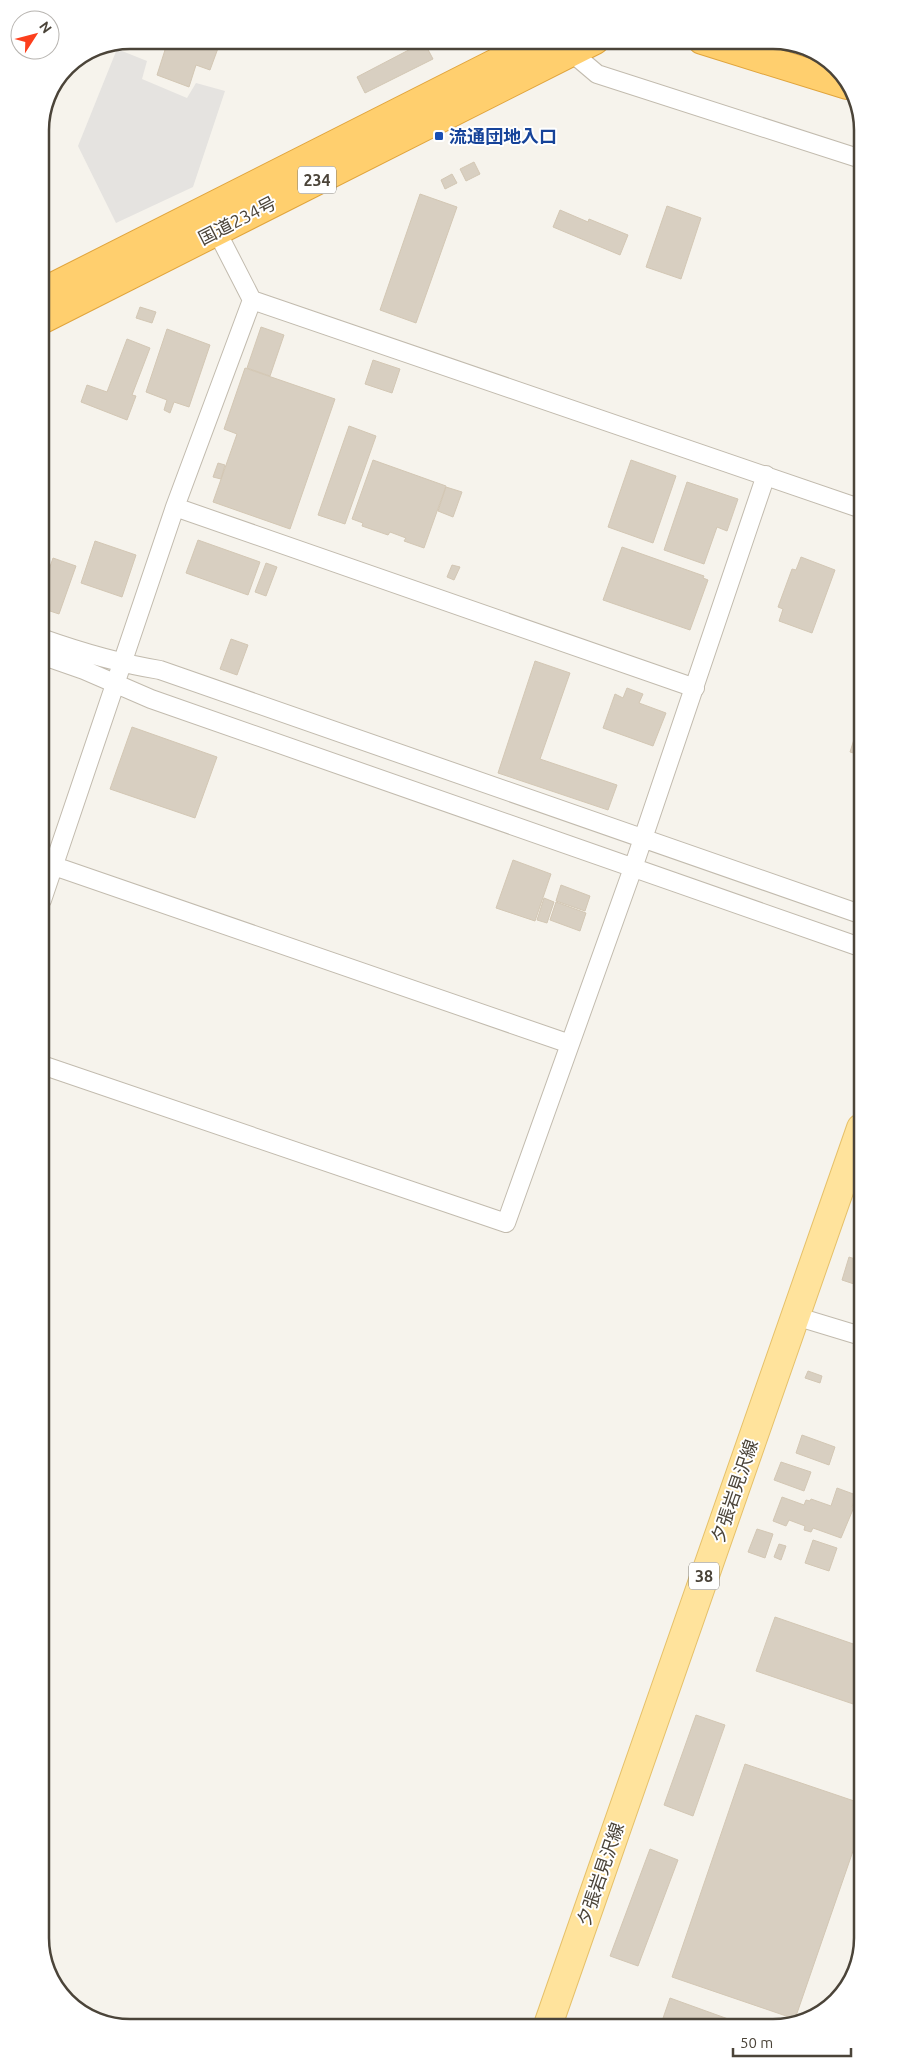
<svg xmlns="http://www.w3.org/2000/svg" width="903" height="2068" viewBox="0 0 903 2068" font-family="Ubuntu,'Noto Sans JP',sans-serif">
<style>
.parking{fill:#e5e3e0}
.building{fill:#d8cfc1;stroke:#d3c7b4}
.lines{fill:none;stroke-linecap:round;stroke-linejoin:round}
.street-casing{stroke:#c2bbae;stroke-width:20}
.primary-casing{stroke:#e6c16a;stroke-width:30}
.highway-casing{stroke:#e0a43c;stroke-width:30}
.street{stroke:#fff;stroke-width:18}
.primary{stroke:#ffe39c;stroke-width:28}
.highway{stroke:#ffcf6e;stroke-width:28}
.transit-dot{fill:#1a4fb4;stroke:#fff;stroke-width:2}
.labels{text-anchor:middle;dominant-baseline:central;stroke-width:4;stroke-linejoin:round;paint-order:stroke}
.shield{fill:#fff;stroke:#817c74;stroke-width:1}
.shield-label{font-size:16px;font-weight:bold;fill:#4b4439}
.transit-label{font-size:18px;font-weight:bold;fill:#164399;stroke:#fff;text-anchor:start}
.street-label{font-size:18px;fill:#4b4439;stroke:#fff}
.rim{fill:none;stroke:#4b4439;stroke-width:2.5}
</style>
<rect width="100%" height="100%" fill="#f6f3ec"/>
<path class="parking" d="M117,49l30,12 -5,18 45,19 9,-15 29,8 -32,96 -77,36 -38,-77z"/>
<path class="building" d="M137,40h84l-11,30 -14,-5 -7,22 -32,-12 8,-25z
M424,42l9,17 -68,34 -8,-16z
M474,162l6,12 -14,7 -6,-12z
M452,174l5,9 -12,6 -4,-9z
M420,194l37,13 -41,116 -36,-13z
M667,206l34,12 -20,61 -35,-12z
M560,210l28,12 1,-3 39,16 -8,20 -67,-28z
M140,307l16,5 -4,11 -16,-5z
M261,327l23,8 -14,41 -23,-8z
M167,329l43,16 -21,62 -15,-5 -4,11 -6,-3 3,-10 -21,-8z
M127,339l23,9 -18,47 4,1 -9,24 -46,-18 6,-17 20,7z
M373,360l27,9 -8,24 -27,-9z
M245,368l90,31 -45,130 -77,-27 24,-68 -13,-5z
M349,426l27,10 -31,88 -27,-9z
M373,460l73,26 -22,62 -20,-7 2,-3 -16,-6 -2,3 -26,-9 1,-3 -11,-4z
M631,460l45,16 -23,67 -45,-16z
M218,463l7,2 -4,14 -8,-2z
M687,482l51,17 -11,32 -10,-4 -13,37 -40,-14z
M446,487l16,5 -9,25 -15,-6z
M198,540l62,22 -12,33 -62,-22z
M95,541l41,14 -14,42 -41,-14z
M622,547l82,29 -1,2 5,2 -18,50 -87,-30z
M801,557l34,13 -23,63 -33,-12 4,-12 -5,-2 14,-38 4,1z
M53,558l23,8 -17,48 -18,-6v-15z
M266,563l11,4 -11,29 -11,-4z
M452,565l8,2 -6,13 -7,-3z
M231,639l17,6 -11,30 -17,-6z
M535,661l35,12 -30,86 77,26 -9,25 -110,-37z
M627,688l16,6 -4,9 27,10 -13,33 -50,-18 12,-34 8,4z
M132,727l85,30 -22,61 -85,-29z
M857,730l3,1v24l-10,-3z
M513,860l38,14 -16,47 -39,-13z
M561,885l29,11 -5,15 -29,-10z
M544,898l10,4 -7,21 -10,-3z
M556,902l30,11 -6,18 -30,-11z
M849,1257l12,4 -1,25 -18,-6z
M808,1371l14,5 -2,7 -15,-5z
M802,1435l33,12 -6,18 -33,-12z
M781,1462l30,10 -7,19 -30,-11z
M837,1488l19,7 -4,12h2l-13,31 -28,-10 -2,4 -7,-2 1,-4 -16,-6 -3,6 -13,-5 9,-24 22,8 2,-5 4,1 1,-2 20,7z
M757,1529l16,5 -8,24 -17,-6z
M813,1540l24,8 -8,23 -24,-8z
M779,1544l7,2 -5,14 -7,-3z
M775,1617l87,30v60l-106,-36z
M696,1715l29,10 -32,91 -29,-11z
M745,1764l118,40v18l-68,197 -123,-42z
M650,1849l28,11 -40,106 -28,-10z
M670,1998l72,26h-81z"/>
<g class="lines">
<g class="street-casing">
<path id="street" d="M563,40l8,12 26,22 261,84
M212,222l40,78 607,208
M175,507l520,181
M41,638c42,15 76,25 119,32l700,244
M41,655l43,15 67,29 709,248
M54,866l516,178
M42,900l133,-393 77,-207
M42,1065l464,158 127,-355 133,-393
M795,1316l66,20"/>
</g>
<g class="primary-casing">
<path id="primary" d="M548,2025l313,-897"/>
</g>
<g class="highway-casing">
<path id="highway" d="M702,40l145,45
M41,293l500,-253
M41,320l554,-280"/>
</g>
<use href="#street" class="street"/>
<use href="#primary" class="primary"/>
<use href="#highway" class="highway"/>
</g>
<rect class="transit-dot" x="434" y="131" width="10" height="10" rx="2.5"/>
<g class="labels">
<g class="shield">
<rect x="298" y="166.5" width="38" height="27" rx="4"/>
<rect x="689" y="1562.5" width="30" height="27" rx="4"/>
</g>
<g class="shield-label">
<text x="317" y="180">234</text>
<text x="704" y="1576">38</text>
</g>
<g class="transit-label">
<text x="449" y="136">流通団地入口</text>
</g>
<g class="street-label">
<text transform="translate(237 220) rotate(-27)">国道234号</text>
<text transform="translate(734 1491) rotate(-71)">夕張岩見沢線</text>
<text transform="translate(600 1874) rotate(-71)">夕張岩見沢線</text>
</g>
</g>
<path d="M0 0H903V2068H0ZM130 49H773A81 81 0 0 1 854 130V1938A81 81 0 0 1 773 2019H130A81 81 0 0 1 49 1938V130A81 81 0 0 1 130 49Z" fill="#fff" fill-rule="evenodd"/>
<path class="rim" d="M130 49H773A81 81 0 0 1 854 130V1938A81 81 0 0 1 773 2019H130A81 81 0 0 1 49 1938V130A81 81 0 0 1 130 49Z"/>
<g transform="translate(35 35) rotate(54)"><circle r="24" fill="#ffffff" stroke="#b7b4b0"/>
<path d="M0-4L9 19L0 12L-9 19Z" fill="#fc3f1d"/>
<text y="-8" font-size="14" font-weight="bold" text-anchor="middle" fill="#4b4439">N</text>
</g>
<path d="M733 2048v8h118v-8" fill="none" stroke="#4b4439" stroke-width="2.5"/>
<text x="740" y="2048" font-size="15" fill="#4b4439" stroke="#ffffff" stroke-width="4" paint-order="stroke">50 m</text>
</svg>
